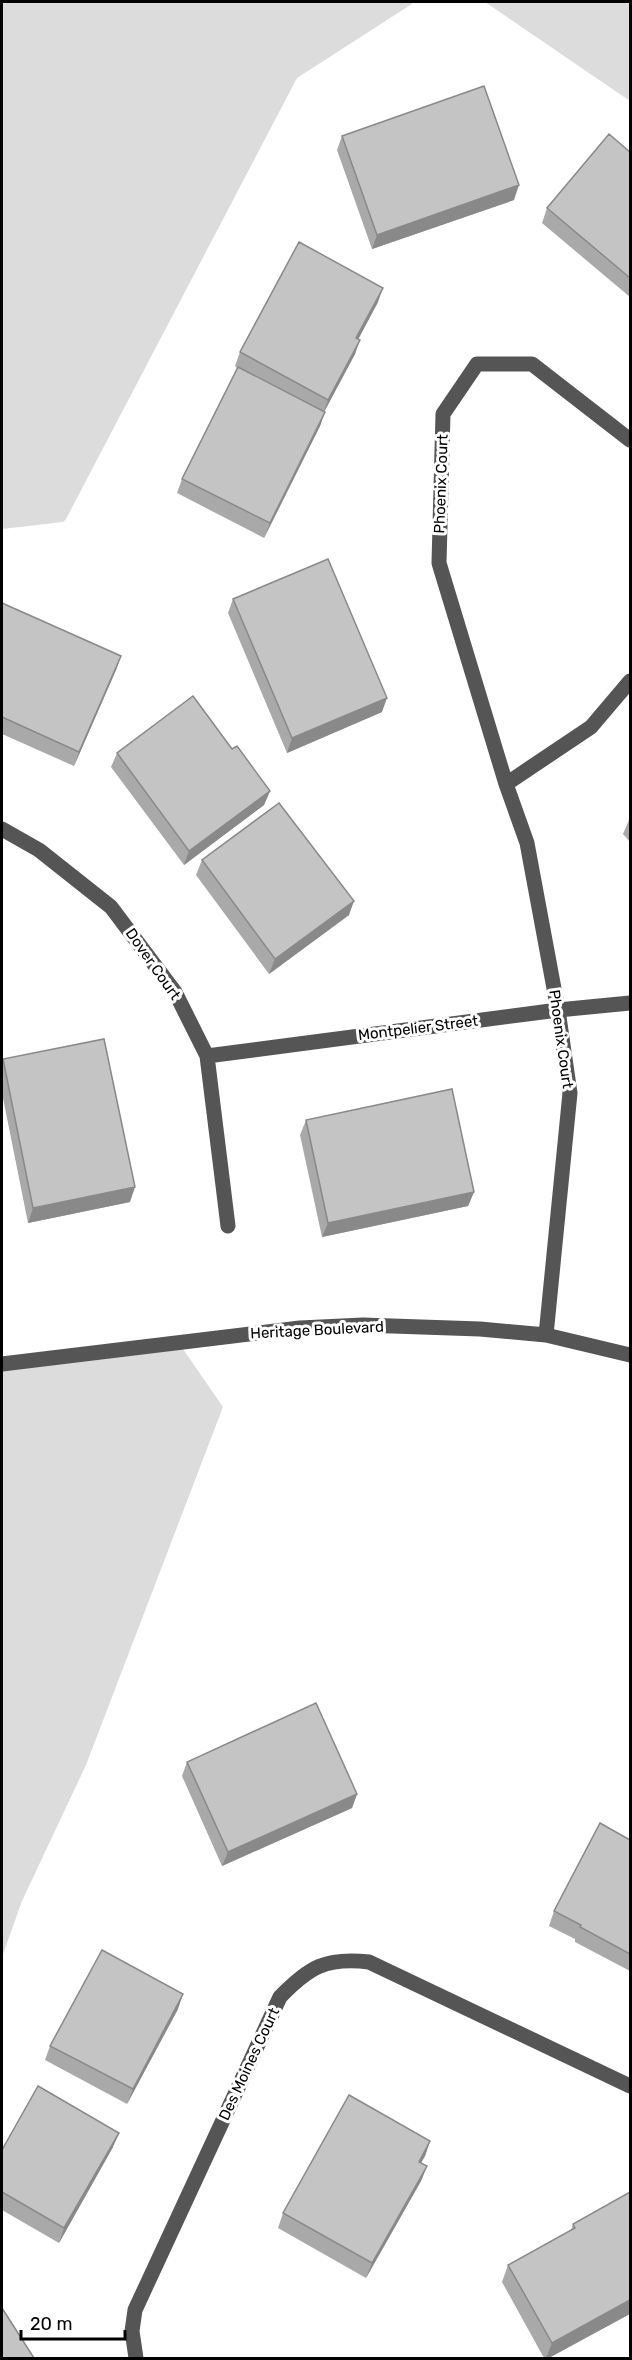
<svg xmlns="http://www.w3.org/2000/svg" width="632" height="2360" viewBox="0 0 632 2360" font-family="Rubik,sans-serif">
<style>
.green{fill:#dcdcdc}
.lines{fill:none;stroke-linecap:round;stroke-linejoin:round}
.minor{stroke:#555;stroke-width:15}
.wall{fill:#a9a9a9}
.shaded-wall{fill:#898989}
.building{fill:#c4c4c4;stroke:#898989;stroke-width:1.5}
.labels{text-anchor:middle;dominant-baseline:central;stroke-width:6;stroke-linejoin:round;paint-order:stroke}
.street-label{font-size:15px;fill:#000;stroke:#fff}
</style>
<rect width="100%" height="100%" fill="#fff"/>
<path class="green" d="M2,2h413l-118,76 -231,441 -3,3 -61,7z
M485,2h145v99z
M174,1336l49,71 -137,358 -64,136 -20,56v-593z"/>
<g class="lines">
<path class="minor" d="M630,440l-98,-76h-55l-34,50 -4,149 67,221 85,-57 39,-46
M506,784l21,59 31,167 12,83 -24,242
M2,829l37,21 72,57 64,85 32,64 21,170
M207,1056l351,-46 72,-7
M2,1364l298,-36 63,-3 117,4 66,6 84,20
M136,2358l-4,-27 3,-21 145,-313c29,-30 46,-40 89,-35l261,124"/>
</g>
<path class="wall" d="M342,136l172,64 -142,49 -35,-99z
M630,152v145l-88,-74 5,-15z
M378,302l-20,37 -3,15 -31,58 -4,14 -56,112 -87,-45 5,-14 55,-111 -2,-2 5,-14z
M233,599l149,113 -95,41 -59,-140z
M2,603l119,53 -5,14 -42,96 -72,-32z
M232,749l38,42 -6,14 -80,60 -73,-98 6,-14z
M630,818v24l-7,-8 6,-14z
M202,860l147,55 -80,59 -73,-99z
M3,1059l127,143 -102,21 -26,-130v-30z
M306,1120l168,72 -6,14 -146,31 -22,-102z
M187,1762l170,32 -5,14 -130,58 -40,-90z
M630,1840v131l-55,-29v-3l-26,-13 5,-15z
M178,2009l-51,95 -82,-44 5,-14z
M430,2141l-5,15 -4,7 6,3 -6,15 -55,97 -88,-50 5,-15z
M113,2147l-54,96 -57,-33v-60z
M630,2192l-81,166h-5l-42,-76 6,-17 63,-35 2,-6z"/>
<path class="shaded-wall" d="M519,185l-5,15 -142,49 5,-14z
M383,288l-5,14 -27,51 5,-15z
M360,340l-5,14 -32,60 5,-14z
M325,412l-5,14 -56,112 6,-15z
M121,656l-5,14 -42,96 5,-14z
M387,698l-5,14 -95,41 5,-15z
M270,791l-6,14 -80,60 5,-14z
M354,901l-5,14 -80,59 6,-15z
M135,1187l-5,15 -102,21 5,-15z
M474,1192l-6,14 -146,31 6,-14z
M357,1794l-5,14 -130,58 6,-14z
M183,1994l-5,15 -51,95 6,-15z
M119,2133l-6,14 -54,96 5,-15z
M430,2141l-5,15 -12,20 6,-14z
M427,2166l-6,15 -55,97 6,-15z
M630,2300v14l-81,44h-3l6,-15z"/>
<path class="building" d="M484,86l35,99 -142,50 -35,-99z
M609,134l21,18v126l-83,-70z
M299,242l84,46 -27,50 4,2 -32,60 -88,-48z
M238,367l87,45 -55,111 -88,-44z
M328,559l59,139 -95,40 -59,-139z
M2,603l119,53 -42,96 -77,-35z
M193,696l39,53 5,-3 33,45 -81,60 -72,-98z
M279,803l75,98 -79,58 -73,-99z
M104,1039l31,148 -102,21 -30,-149z
M452,1089l22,103 -146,31 -22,-103z
M316,1703l41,91 -129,58 -41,-90z
M600,1823l30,17v114l-50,-27 1,-2 -27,-14z
M102,1950l81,44 -50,95 -83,-43z
M38,2086l81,47 -55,95 -62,-36v-42z
M349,2095l81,46 -11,21 8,4 -55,97 -89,-50z
M630,2192v108l-78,43 -44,-78 67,-37 -2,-4z
M2,2308l32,50h-32z"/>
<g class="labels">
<g class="street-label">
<text transform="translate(441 484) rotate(-88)">Phoenix Court</text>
<text transform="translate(153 964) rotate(55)">Dover Court</text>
<text transform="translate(418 1028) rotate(-7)">Montpelier Street</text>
<text transform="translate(561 1039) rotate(82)">Phoenix Court</text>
<text transform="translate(317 1330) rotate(-3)">Heritage Boulevard</text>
<text transform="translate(249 2064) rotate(-65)">Des Moines Court</text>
</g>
</g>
<rect width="632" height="2360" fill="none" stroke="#000000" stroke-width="6"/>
<path d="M21 2330v9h104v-9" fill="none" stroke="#000000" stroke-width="3"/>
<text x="30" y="2330" font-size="18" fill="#000000" stroke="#ffffff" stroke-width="4.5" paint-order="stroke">20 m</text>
</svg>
